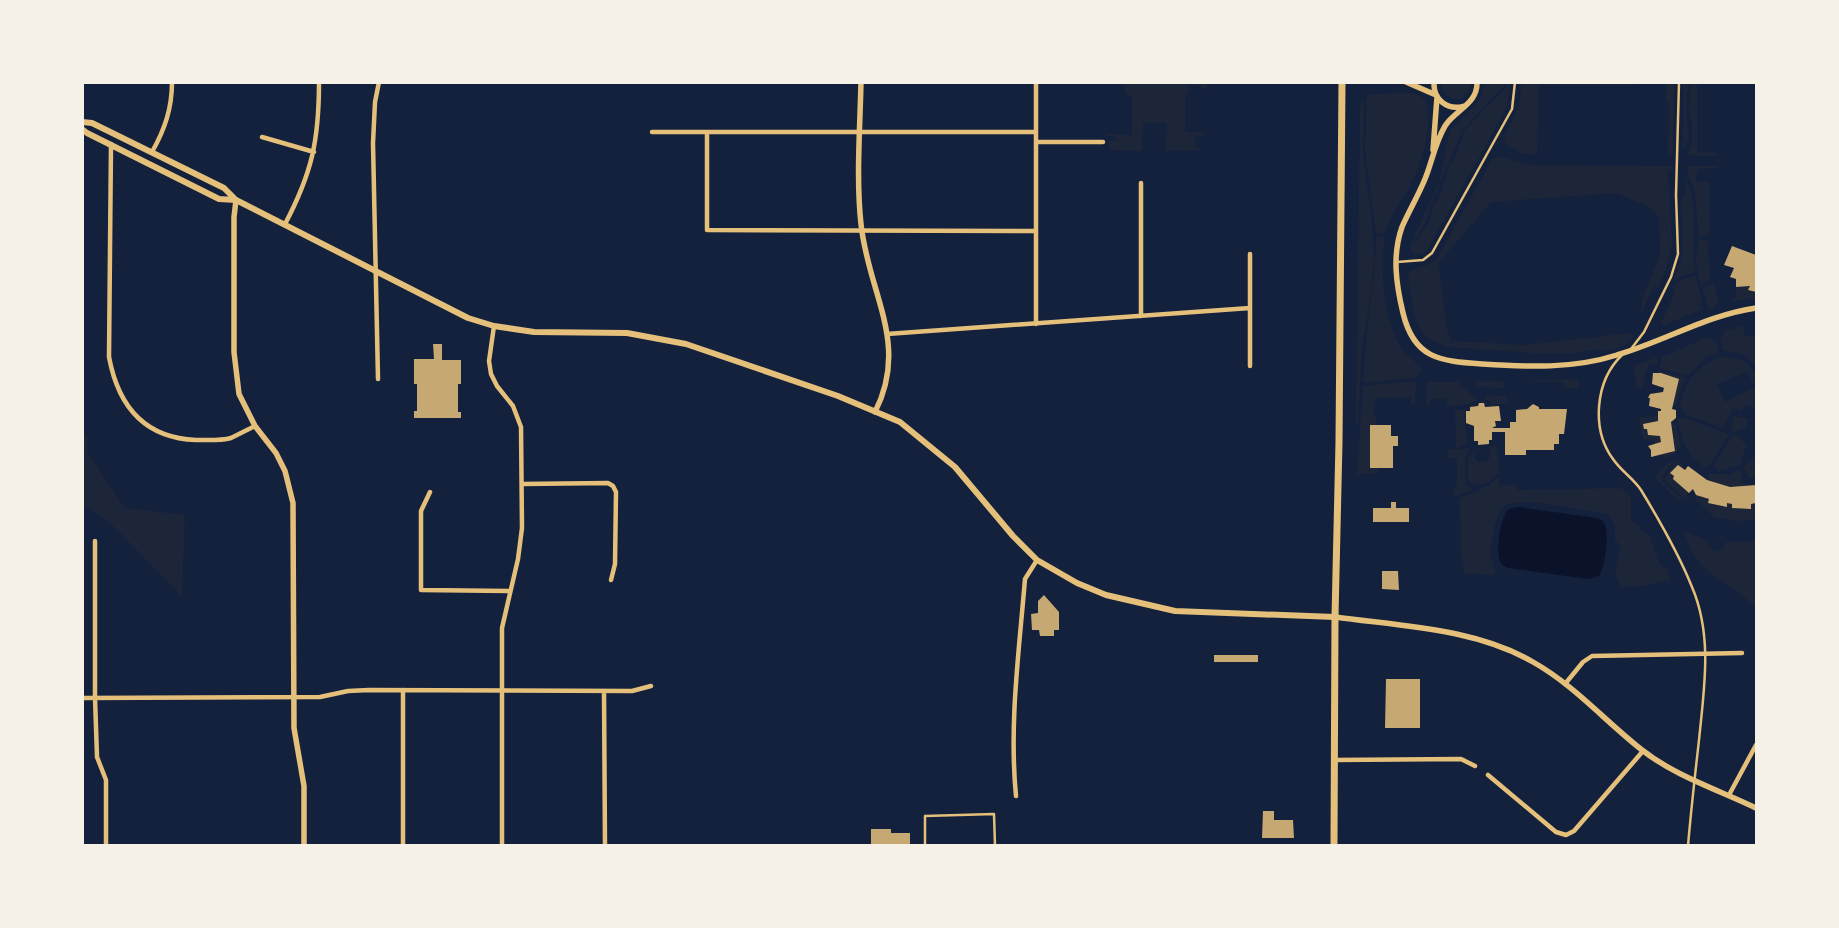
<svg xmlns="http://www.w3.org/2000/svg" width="1839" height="928" viewBox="0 0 1839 928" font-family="Inter,sans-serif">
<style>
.green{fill:#1d2539;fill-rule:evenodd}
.water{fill:#0b132b}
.building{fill:#c6a872}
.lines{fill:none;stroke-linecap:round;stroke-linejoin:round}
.service{stroke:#e5c07b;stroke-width:2.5}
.minor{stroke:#e5c07b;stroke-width:4.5}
.tertiary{stroke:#e5c07b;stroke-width:5.5}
.secondary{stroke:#e5c07b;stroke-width:6}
.primary{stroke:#e5c07b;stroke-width:7}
</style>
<rect width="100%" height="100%" fill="#14213d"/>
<path class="green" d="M1110,83h99l-3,6h-4v-4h-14v9h-3v38h19v4l-9,1v9l7,4 -37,1 2,-28h-24l-1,28 -33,-1 -1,-9h8l1,-4 -10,-1v-2l25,1v-39l-7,-3v-9z
M1441,83h29v6l-9,10c-12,1 -19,-5 -20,-16z
M1484,83h23l-44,46 -32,76 -3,14 -13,20h-2l26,-57 11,-52 26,-26 6,-9z
M1510,83l-2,21 -9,18 -73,130 -11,3 -5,-6 2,-8h4l14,-20 2,-12 9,-16 8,-28 7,-9 8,-25z
M1521,83v-1l115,1 -1,2h-96l-2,70 -15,-2 -17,-10 -1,-6 16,-33z
M1652,83h22l-1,72 -5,-1 1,-51 -3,-2v-17z
M1683,83h5l-2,25 3,29 -6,15z
M1691,83h6v69l19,1 1,3 -30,-1 5,-9v-23l-3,-16z
M1379,94c12,0 32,-4 43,3 15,10 1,60 -5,74 -9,22 -25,39 -32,62h-9l-11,-82 2,-56z
M1364,99l-1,55 9,69 2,38 -3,34 -9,52 -4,76h-2l4,-318z
M1497,156l33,9 143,1 1,3 -6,1 4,72 -2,14 -11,32 -5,-2 -14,30 2,-17 18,-43 -1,-39 -13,-12 -31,-12 -124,9 -53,61 9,67 5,11 72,4 107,-12 3,3 -10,10 -19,6 -8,-3 -25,4h-38l-87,-6 -20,-9 -7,-9 -6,-15 -6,-36 1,-6c9,-7 19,-5 28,-13l54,-98z
M1688,166h30v2l-21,1 -1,13h13v54l-11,1 -3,-47 -7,-14z
M1685,177c15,32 6,63 10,96l-14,3 -9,8 7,-16 4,-20 -2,-47 5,-7z
M1376,236l9,1c-6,32 -1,84 17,112 5,7 14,12 19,20l-4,8 -4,1 -50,5c1,-50 13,-97 13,-147z
M1698,239l10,2 2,41 -10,2 -4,-23z
M1696,276l6,26 -4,3 7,3 -42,18 -2,-4 14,-29 -3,-5 8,-8z
M1714,284l4,17 -5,9 -4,-1 -7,-23z
M1750,286l-1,4 7,2v6l-21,3 -4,-1 5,-4 -1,-9z
M1743,326l1,10h12v29l-14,-11 -19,-4 -3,-9 4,-10z
M1707,337l9,5 3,11 -15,5 -17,18 -27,-8 1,-10z
M1724,356l20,5 12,12v36l-11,-4 -4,6 -8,-3 -9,19 3,3 -43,-16 -4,-9c5,-25 19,-42 44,-49zM1747,371l8,16 -30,15 -8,-17z
M1655,358l3,1 -1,6 -7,-1 -6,11 2,1 -4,12 -5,-1 -4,-21z
M1659,370l26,8 -9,27h-3l6,-26 -21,-5z
M1578,379v9l-14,1 -1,-7 -48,-1z
M1413,381l3,1 -1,22 -4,-1v-6l-35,1 -3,16 3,2 1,9 -7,1v42h8v5l-21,1 6,-88z
M1503,381v7l-28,-1v-6z
M1427,382h31l14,13 5,1v4l-8,4 -22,2v-8l-17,2v5l-4,1z
M1485,395l21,1 2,8h-17l-2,-4h-4z
M1455,410h10l1,34 -10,4z
M1658,416v5l-14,3 4,11 12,1 1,6 -5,2 -3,-5 -8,2 -4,-8 -1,-16z
M1733,416l15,2 -2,9 -11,5 -4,-2z
M1683,417l46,17 -18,30 -7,3c-17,-13 -23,-27 -26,-48z
M1675,422l6,24 -7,8 -10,5 -1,-5 12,-3 -3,-28z
M83,432l5,6 -1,13 38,57 60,7 -3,81 -71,-72 -28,-20z
M1733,434l7,2 2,5 5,3 -7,21 -22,6 -4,-6z
M1490,446h7l2,28c-12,7 -17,17 -31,7v-23l5,-6 2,8 4,2 8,-1 3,-4z
M1469,448v4l-4,6v25l7,7 -18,7v-9l3,-3v-27h-9v-8z
M1756,455v23h-7l-6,-10z
M1671,461h3l-12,15 -1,4 20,18 -3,3 -23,-24z
M1678,461l6,5 -2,2 -4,-3 -8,8 4,3 -1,3 16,14 -4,6 -22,-20z
M1740,470l3,8 -4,4 6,1 -1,4h-14l-24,-8 3,-5h20z
M1499,477v8h18v5l104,-2 10,8v24l19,16 9,27 9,6 2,11 -32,7 -16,-1 -7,-10 4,-26 3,-3 -7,-7v-15l-7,-11 -52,-9 -27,-3 -21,2 -8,6 -6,18 -4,25 5,18 -2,4 -29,-2 -3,-19 -1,-56 27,-12z
M1696,495l13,4v4l17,4 1,-4 5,1v4l18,1 1,-5 4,-1 1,16 -17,2 -24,-3 -21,-20z
M1685,532l18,6 12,13 7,-1 4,-8 30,-1v67c-28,-29 -60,-31 -71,-76z"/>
<path class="water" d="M1518,507l79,11 6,3c8,9 2,45 -4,55l-11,3 -80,-11 -6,-3c-8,-10 -2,-48 7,-56z"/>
<path class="building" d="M1732,246l24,9v37l-8,-2 2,-4 -14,1v-8l-6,-2 4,-9 -10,-3z
M433,344h9v16h19v24h-3v28h3v6h-47v-7h3v-27h-3v-25h20z
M1653,373h8l18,6 -7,30 4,1v8l-5,4 4,29 -24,6v-7l-3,-4 13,-4 -1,-6 -12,-1 -1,-6h-3l-1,-5 15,-3v-10h3v-2l-12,-3 1,-8h-2l2,-4 13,-2 1,-4 -12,-4z
M1479,403h5l1,4 14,-1 2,15h-6l1,5 -4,2h18v-6h6v-12l11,-1 6,-5 6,3v2h28l-3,25h-5v10h-5v6h-28v5h-21v-23h-13v8h-3v4l-11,1v-4h-4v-15l-8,-3v-12h4v-4l8,-1z
M1370,425h21v11h7v10h-5v22h-23z
M1678,465l7,5 3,-4 19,14 23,7 26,-2v18l-5,1v5l-19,-1v-4l-5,-1v4l-19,-4 1,-4 -13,-4 -3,-6 -4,4 -16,-14 1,-3 -4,-3z
M1391,502h5v6h13v14h-36v-14h18z
M1382,571h16l1,19 -17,-1z
M1044,595l15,17v18h-5v6h-14l-1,-6h-7l-1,-16 7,-1v-12z
M1214,655h44v7h-44z
M1386,679h34v49h-35z
M1263,811h11v9h19l1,18h-32z
M871,829h20v4h19v13l-39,-1z"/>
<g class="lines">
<path class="service" d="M1397,262l26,-2 9,-7 80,-144 3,-27
M1631,349l13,-17 27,-55 7,-23 -2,-59 3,-113
M1622,355c-27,26 -31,74 -9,104 8,12 20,19 28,31 17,28 39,67 51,97 21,49 12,102 7,153 -4,35 -8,70 -11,106
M925,846v-30l69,-2 1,32"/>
<path class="minor" d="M1036,83v241
M652,132h384
M707,132v98l329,1
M262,137l52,15
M1036,142h67
M111,144l-2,213c9,48 35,81 87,83 11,0 24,1 35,-2 8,-4 16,-8 24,-12
M152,152c13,-23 20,-44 20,-70
M1141,183v133
M285,224c27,-51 34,-84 34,-142
M494,326l-5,35 2,13 6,12 16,20 8,21 1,101 -4,31 -16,69v218
M887,334l363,-26
M1250,366v-112
M378,379l-5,-236 2,-41 4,-20
M522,484l86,-1 5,3 3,6 -1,72 -4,16
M430,492l-9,19v79l88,1
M95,541v157l2,59 9,23v66
M1565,684l18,-22 9,-6 150,-3
M403,690v156
M604,691l1,155
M82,698l238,-1 28,-6 21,-1 263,1 19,-5
M1334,760l127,-1 14,7
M1488,775l68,57 10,3 8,-4 69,-80
M1729,795l27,-50
M1016,796c-7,-72 3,-144 9,-217l12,-19"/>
<path class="tertiary" d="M861,82c-1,47 -5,96 0,142 7,69 49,119 14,188
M1406,82l30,13
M1434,82c-1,18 14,29 30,24
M1477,82c1,22 -22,28 -32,44 -10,17 -13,36 -20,53 -7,17 -16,32 -23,48 -10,28 -6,57 1,86 11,46 37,48 79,51 46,3 91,5 135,-9 48,-14 90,-40 139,-47
M1433,150l4,-53
M236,200l-2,17v135l5,42 16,32 21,27 9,18 8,32 1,225 10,58v60
M1335,617c64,9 140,11 198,45 41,23 72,59 109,88 33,26 77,40 114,58"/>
<path class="secondary" d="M82,122l10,1 132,65 12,12 232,118 26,8 40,6 93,1 59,11 152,52 62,26 55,45 58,69 24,24 40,23 29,12 69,16 160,6
M82,129l5,4 132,66 17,1"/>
<path class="primary" d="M1334,846l1,-229 4,-175 3,-360"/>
</g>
<rect width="1839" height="928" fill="none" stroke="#f6f1e7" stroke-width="168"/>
</svg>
